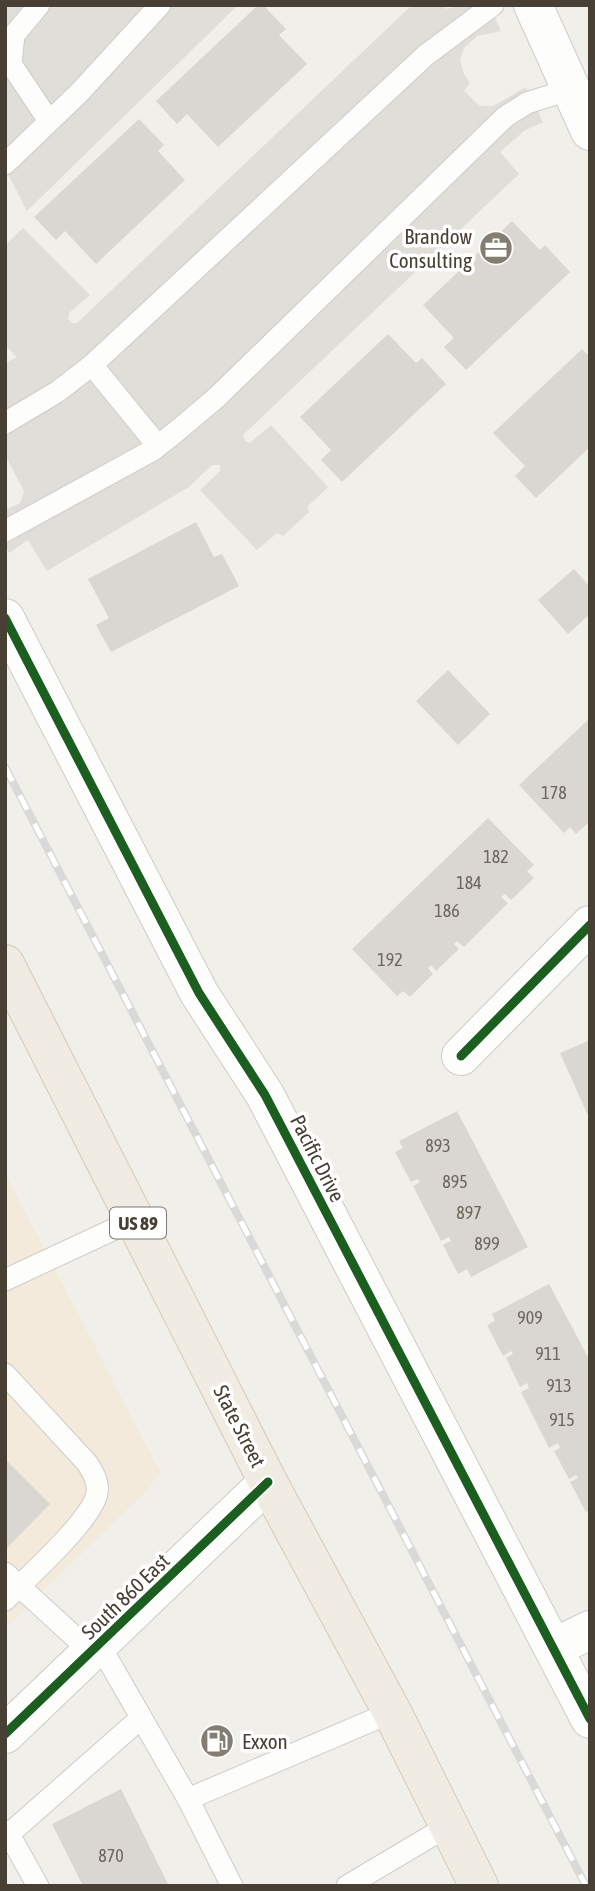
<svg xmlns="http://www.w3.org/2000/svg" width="595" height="1891" viewBox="0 0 595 1891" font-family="'Asap Condensed',sans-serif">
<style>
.commercial{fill:#f4eadb}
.parking{fill:#e0ded8}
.building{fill:#dad7d2}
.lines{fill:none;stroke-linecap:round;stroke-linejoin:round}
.service-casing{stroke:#cfccc7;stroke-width:23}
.minor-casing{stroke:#cfccc7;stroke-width:40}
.tertiary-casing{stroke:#cfccc7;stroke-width:40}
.primary-casing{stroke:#d4cbb5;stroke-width:40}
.service{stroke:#fdfdfc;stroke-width:21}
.minor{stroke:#fdfdfc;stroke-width:38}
.tertiary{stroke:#fdfdfc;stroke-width:38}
.primary{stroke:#f1ece3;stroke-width:38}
.rail-casing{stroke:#d9d9d8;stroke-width:8}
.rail{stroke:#fff;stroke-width:5;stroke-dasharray:16;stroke-linecap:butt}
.cycleway-casing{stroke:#fff;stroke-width:13}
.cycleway{stroke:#1b5e20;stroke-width:9}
.labels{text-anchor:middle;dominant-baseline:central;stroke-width:7;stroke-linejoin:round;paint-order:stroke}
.number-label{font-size:18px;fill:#6d665c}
.shield{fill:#fff;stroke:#7f7971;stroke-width:2}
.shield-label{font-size:19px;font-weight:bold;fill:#484034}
.poi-label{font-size:21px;fill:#484034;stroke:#fff;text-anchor:end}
.street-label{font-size:21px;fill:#484034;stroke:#fff}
</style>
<rect width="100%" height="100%" fill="#f0efea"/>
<path class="commercial" d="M5,1173l155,299 -11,16 -144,140z"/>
<path class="parking" d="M5,5h233l-211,206 -22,-43z
M412,5h31l4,4 14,-4h28l12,26 -24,5 -13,12 -4,12 4,14 6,9 -6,8 16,15h13l33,-19 17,35 -19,9 -24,21 19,22 -276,261 2,6 5,2 21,-18 57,62 -21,20 2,5 -26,24 -6,-3 -20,17 -57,-60 20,-19v-6h-8l-23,22 -142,84 -19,-31 -19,13 -4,-7v-36l15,-7 4,-12 -19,-36v-92l12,-6 -12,-12v-100l18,-17 67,67 -21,18 -1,6 4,4h5z"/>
<path class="building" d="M258,5h5l23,24 -7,6 28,29 -89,83 -31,-33 -10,10 -21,-23z
M139,119l25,26 -6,6 27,29 -89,84 -31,-33 -9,9 -22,-23z
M512,221l28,29 5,-5 25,27 -104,98 -22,-23 10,-9 -31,-33z
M388,334l28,29 6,-5 24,26 -104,98 -21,-22 10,-10 -31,-33z
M582,349l8,8v90l-54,51 -21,-22 10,-10 -32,-33z
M196,522l18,35 8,-3 17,32 -128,66 -15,-27 13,-7 -21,-39z
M574,569l16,18v27l-22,20 -30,-34z
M448,670l42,44 -32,31 -42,-44z
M590,718v103l-14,13 -6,-7 -6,6 -45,-48z
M488,818l46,47 -7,6 7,7 -23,22 -6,-6 -4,3 7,6 -44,44 -7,-6 -3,3 5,5 -23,22 -5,-6 -3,3 5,6 -23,23 -7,-6 -6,5 -45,-47z
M590,1040v80l-30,-67z
M457,1111l71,136 -57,30 -4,-8 -9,5 -15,-29 8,-4 -2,-4 -8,4 -28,-55 7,-4 -2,-3 -7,3 -16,-30 8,-4 -4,-7z
M549,1284l41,77v149l-4,2 -16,-30 8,-4 -2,-3 -7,4 -15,-28 6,-3 -2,-5 -9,5 -28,-56 8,-4 -2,-5 -7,4 -14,-29 7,-4 -2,-3 -8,5 -16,-31 8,-4 -3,-7z
M5,1459l45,45 -45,46z
M121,1789l48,97h-86l-31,-62z"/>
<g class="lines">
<g class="service-casing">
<path id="service" d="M39,5l-25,30 -3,29 38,57
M5,164l74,-71 81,-88
M92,365l66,81
M5,423l52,-31 35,-27 334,-310 67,-50
M5,531l148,-81 25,-20 38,-32 289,-281 22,-14 44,-14
M5,1280l131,-61
M5,1374l82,89c6,9 12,19 10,30 -4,26 -71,86 -92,107
M5,1573l86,79
M99,1644l89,155
M5,1831l4,3 132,-116
M9,1834l29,52
M232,1886l-44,-87 204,-87
M347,1886l101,-60"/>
</g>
<g class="minor-casing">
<path id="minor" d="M533,5l57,126
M5,618l194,375 66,102 325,624
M461,1056l129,-131
M553,1648l37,-18"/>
</g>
<g class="tertiary-casing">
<path id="tertiary" d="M5,1734l263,-252"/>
</g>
<g class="primary-casing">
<path id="primary" d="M5,964l263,518 124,230 87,174"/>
</g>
<use href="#service" class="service"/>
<use href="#minor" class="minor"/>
<use href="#tertiary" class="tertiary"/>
<use href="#primary" class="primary"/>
<g class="rail-casing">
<path id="rail" d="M5,767l581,1119"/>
</g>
<use href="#rail" class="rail"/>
<g class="cycleway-casing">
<path id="cycleway" d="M5,618l194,375 66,102 325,624
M461,1056l129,-131
M5,1734l263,-252"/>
</g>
<use href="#cycleway" class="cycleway"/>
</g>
<defs>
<g id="office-disc" transform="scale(1.75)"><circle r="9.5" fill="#837d74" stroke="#fff"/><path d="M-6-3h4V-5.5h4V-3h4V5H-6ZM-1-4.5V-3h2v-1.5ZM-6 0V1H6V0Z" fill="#fff"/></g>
<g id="fuel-disc" transform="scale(1.75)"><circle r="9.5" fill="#837d74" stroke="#fff"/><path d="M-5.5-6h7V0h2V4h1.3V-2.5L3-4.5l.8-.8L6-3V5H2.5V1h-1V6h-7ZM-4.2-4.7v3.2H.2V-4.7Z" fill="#fff"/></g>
</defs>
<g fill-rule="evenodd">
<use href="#office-disc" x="496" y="248"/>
<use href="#fuel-disc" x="217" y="1741"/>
</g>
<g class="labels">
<g class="number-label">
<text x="554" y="792">178</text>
<text x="496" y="856">182</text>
<text x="469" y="882">184</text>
<text x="447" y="910">186</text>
<text x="390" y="959">192</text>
<text x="438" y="1145">893</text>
<text x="455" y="1181">895</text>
<text x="469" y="1212">897</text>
<text x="487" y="1243">899</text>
<text x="530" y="1317">909</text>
<text x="548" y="1353">911</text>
<text x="559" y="1385">913</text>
<text x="562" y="1419">915</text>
<text x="111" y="1855">870</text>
</g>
<rect class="shield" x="110" y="1207.5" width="56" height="31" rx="5"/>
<g class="shield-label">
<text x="138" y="1223">US 89</text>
</g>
<g class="poi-label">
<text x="472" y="236">Brandow<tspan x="472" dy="24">Consulting</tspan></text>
<text x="242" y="1741" text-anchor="start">Exxon</text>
</g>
<g class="street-label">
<text transform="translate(318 1158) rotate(63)">Pacific Drive</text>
<text transform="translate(240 1426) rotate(63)">State Street</text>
<text transform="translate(125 1596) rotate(-44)">South 860 East</text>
</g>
</g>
<rect width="595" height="1891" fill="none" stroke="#484034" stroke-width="14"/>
</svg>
